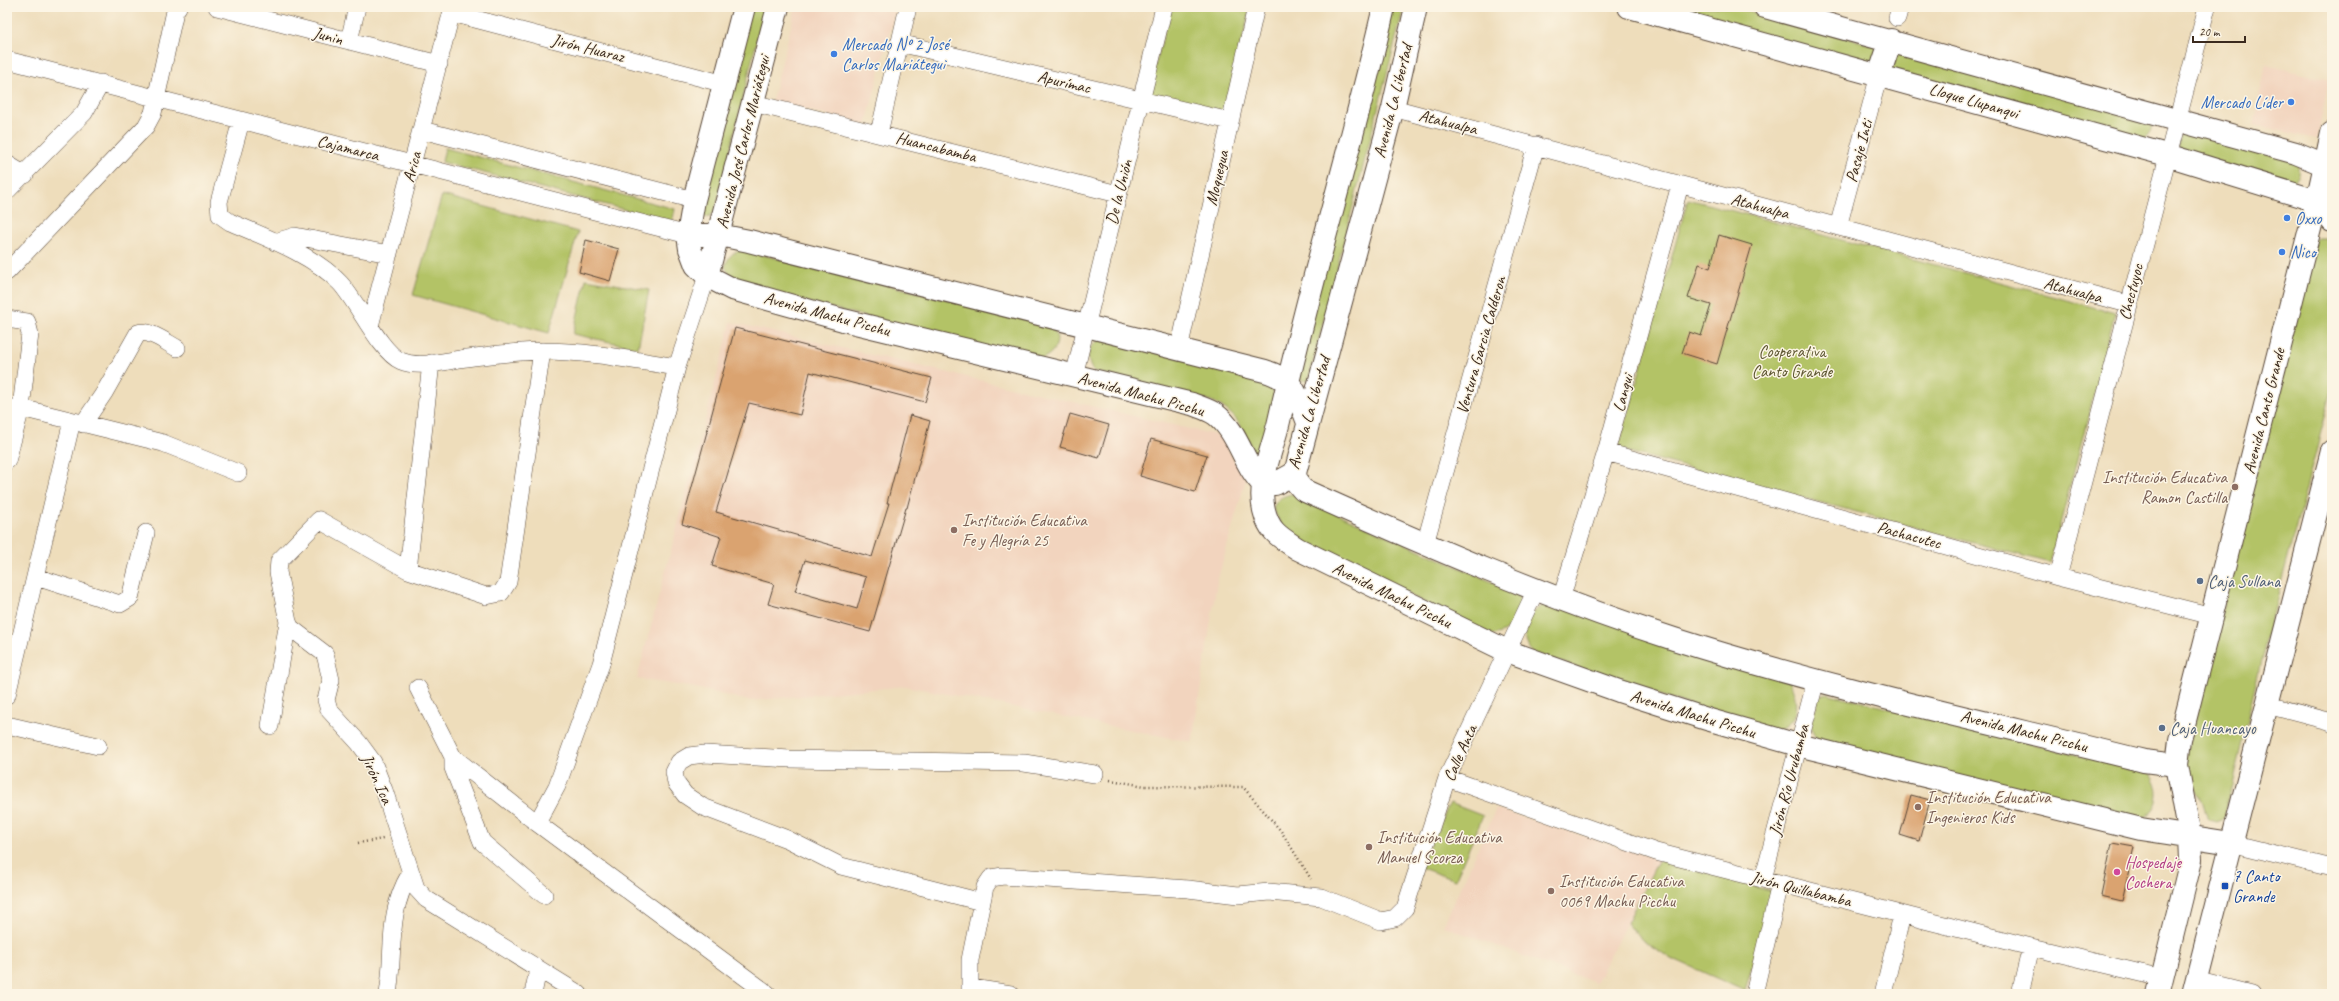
<svg xmlns="http://www.w3.org/2000/svg" width="2339" height="1001" viewBox="0 0 2339 1001" font-family="Caveat,sans-serif">
<style>
.built{fill:#f2d4be}
.green{fill:#b3c366;stroke:#777642}
.building{fill:#daa36f;fill-rule:evenodd}
.lines{fill:none;stroke-linecap:round;stroke-linejoin:round}
.street-casing{stroke:#564536;stroke-width:18}
.secondary-casing{stroke:#564536;stroke-width:24}
.primary-casing{stroke:#564536;stroke-width:24}
.path{stroke:#564536;stroke-width:2.5;stroke-dasharray:1 3;stroke-linecap:butt}
.street{stroke:#fff;stroke-width:17}
.secondary{stroke:#fff;stroke-width:22}
.primary{stroke:#fff;stroke-width:22}
.shop-dot{fill:#3f7fe0;stroke:#fcf5e5;stroke-width:1.5}
.education-dot{fill:#8d6e63;stroke:#fcf5e5;stroke-width:1.5}
.service-dot{fill:#5c6f8a;stroke:#fcf5e5;stroke-width:1.5}
.hotel-dot{fill:#d1479c;stroke:#fcf5e5;stroke-width:1.5}
.transit-dot{fill:#1a4fb4;stroke:#fcf5e5;stroke-width:1.5}
.labels{text-anchor:middle;dominant-baseline:central;stroke-width:3;stroke-linejoin:round;paint-order:stroke}
.street-label{font-size:17px;fill:#3b2a1e;stroke:#fcf5e5}
.shop-label{font-size:17px;fill:#366cbe;stroke:#fcf5e5;text-anchor:start}
.park-label{font-size:17px;fill:#5f5834;stroke:#fcf5e5}
.education-label{font-size:17px;fill:#785e54;stroke:#fcf5e5;text-anchor:start}
.service-label{font-size:17px;fill:#4e5e75;stroke:#fcf5e5;text-anchor:start}
.hotel-label{font-size:17px;fill:#b23c85;stroke:#fcf5e5;text-anchor:start}
.transit-label{font-size:17px;fill:#164399;stroke:#fcf5e5;text-anchor:start}
</style>
<rect width="100%" height="100%" fill="#fcf5e5"/>
<filter id="ink" filterUnits="userSpaceOnUse"><feTurbulence type="fractalNoise" baseFrequency=".025" numOctaves="2"/><feDisplacementMap in="SourceGraphic" scale="8" xChannelSelector="R" yChannelSelector="G"/><feConvolveMatrix kernelMatrix="1 2 1 2 8 2 1 2 1" color-interpolation-filters="sRGB"/></filter>
<filter id="wash" filterUnits="userSpaceOnUse"><feTurbulence type="fractalNoise" baseFrequency=".012" numOctaves="4" result="noise"/><feDisplacementMap in="SourceGraphic" scale="16" xChannelSelector="R" yChannelSelector="G"/><feGaussianBlur stdDeviation="0.9" result="paint"/><feColorMatrix in="noise" values="0 0 0 0 0 0 0 0 0 0 0 0 0 0 0 0 0 1.4 0 .05"/><feComposite in="paint" operator="in"/></filter>
<g filter="url(#wash)">
<rect width="100%" height="100%" fill="#edb"/>
<path class="built" d="M796,7h100l-30,118 -94,-24z
M2266,65l63,15 -12,59 -64,-14z
M731,322l489,114 26,43 -29,103 -25,160 -286,-56 -157,15 -53,-13 -59,-9z
M1496,809l163,50 -63,124 -153,-57z"/>
<path class="green" d="M750,7h15l-50,205 -7,5 -7,-1z
M1171,7h79l-24,108 -79,-19z
M1389,7h15l-96,374 -13,-2z
M1651,7h83l142,39 1,8 -3,8 -9,3z
M1898,52l252,67c3,8 1,13 -6,20l-253,-66z
M2187,131l111,28c3,12 2,21 -11,23l-107,-29 -2,-7 3,-13z
M445,148l230,61 -3,13 -230,-60z
M442,195l136,37 -29,101 -136,-38z
M1688,199l427,114 -65,250 -432,-114z
M2316,239h11l5,3v148l-67,254 -41,175 -7,3 -9,-2 -6,-19 -17,-30 -1,-10z
M742,250l307,74c15,14 7,30 -10,36l-303,-76 -11,-17c3,-10 6,-14 17,-17z
M586,279l63,11 -11,58 -65,-14z
M1105,338l165,45 6,18 -16,57 -5,-1c-10,-25 -16,-42 -41,-55l-121,-31c-9,-15 -5,-28 12,-33z
M1292,494l225,99 4,12c-8,16 -10,28 -30,30l-206,-101 -12,-26c4,-9 9,-12 19,-14z
M1554,602l234,76c12,23 13,50 -19,53l-238,-79c-14,-24 -4,-44 23,-50z
M1826,693l325,80c13,19 8,42 -16,47l-317,-78 -8,-16 9,-29z
M1450,803l33,13 -28,64 -36,-13z
M1659,859l114,33 -28,99 -78,-35 -25,-16 -15,-17z"/>
<g id="blocks">
<path class="building" d="M1719,235l33,10 -35,119 -35,-11 7,-21 12,4 10,-31 -23,-7 11,-34 11,4z
M586,240l33,9 -9,32 -31,-9z
M735,328l197,50 -7,24 -115,-30 -10,43 -51,-12 -33,109 156,45 17,-54h-2l23,-88 20,6 -23,87h-1l-36,124 -102,-28 6,-20 -62,-18 9,-29 -39,-13zM805,560l61,17 -9,32 -62,-18z
M1070,414l39,11 -10,33 -39,-11z
M1151,439l56,16 -12,37 -55,-16z
M1911,795l19,5 -11,41 -19,-6z
M2112,843l22,4 -12,54 -21,-5z"/>
</g>
</g>
<g filter="url(#ink)">
<use href="#blocks" fill-opacity="0" stroke="#564536" stroke-width="1"/>
<g class="lines">
<g class="street-casing">
<path id="street" d="M217,7l222,57
M452,13l273,71
M1897,18l3,-11
M349,41l8,-34
M899,43l331,78
M7,60l681,175
M753,103l365,91
M1393,108l735,196
M241,121l-22,81 1,13 10,7c35,15 84,33 110,61 17,18 40,69 61,78 19,8 47,-1 66,-3 25,-3 50,-7 75,-7 46,0 90,9 135,16
M422,130l272,70
M879,133l29,-126
M7,164l18,11
M7,191l77,-78 17,-30
M1838,227l41,-152
M275,242l20,-6 94,18
M7,272l139,-146 7,-13 22,-102 3,-4
M7,319l20,3 3,12 -9,74 -14,53
M370,326l83,-319
M1179,349l77,-342
M542,351l-34,231 -7,11 -15,3 -78,-26 -89,-50 -40,41 -1,11 10,50 3,6 34,26 6,26 -5,20 3,10 30,33 14,19 11,28 32,98 10,11 153,95
M1074,376l90,-369
M7,409l14,-1 142,35 75,30
M83,424l21,-31 34,-60c11,-4 29,10 39,15
M1606,452l452,125 154,39
M1425,544l111,-399
M408,570l23,-207
M36,577l84,27 10,-6 16,-65
M2058,577l149,-570
M1561,599l45,-147 74,-267
M418,688l35,69 84,66 231,171
M7,695l65,-274
M2267,705l65,17
M7,725l91,21
M270,726l18,-104
M453,757v11l29,74 62,53
M1447,778l209,74 375,95 131,31
M537,823l20,-37 44,-122 76,-297 30,-91
M2231,843l101,25
M1763,879l53,-199
M982,902l-141,-36 -54,-27 -84,-32 -18,-12 -9,-12 -2,-11 5,-10 10,-6 16,-2 85,5 234,4 71,11
M2196,980l56,14
M972,988l39,6
M388,994c7,-43 -2,-80 22,-120
M533,994l5,-24
M970,994v-34l15,-73 6,-9 12,-2 185,13 50,6 31,-3 52,5 60,24 14,-3 10,-10 42,-130 89,-188
M1754,994l26,-110
M1883,994l19,-79
M2020,994l11,-47"/>
</g>
<g class="secondary-casing">
<path id="secondary" d="M744,7l-50,193 -6,35 2,14 6,16 11,11 25,13 111,31 349,84c7,3 17,6 23,10 24,18 28,51 48,70
M1384,7c-32,139 -74,275 -105,414 -6,27 -22,61 -15,89 5,22 16,27 34,39l209,102 112,40 91,29 88,25 343,84 90,14
M1629,7l538,148 150,46 15,20
M1765,7l531,146 29,12 7,28
M1879,75l12,-35
M688,235h31l30,6 516,130c29,9 32,23 42,49
M707,276l71,-269
M1295,473l2,10 6,7c122,55 244,108 371,149 154,49 313,83 470,122l33,4
M1263,484h12l20,-11 98,-365 23,-101"/>
</g>
<g class="primary-casing">
<path id="primary" d="M2158,994l33,-134 -1,-24 -13,-71 3,-25 137,-539 15,-68
M2193,994l139,-543"/>
</g>
<path class="path" d="M1110,780l35,6 98,1 38,44 30,48
M358,843l25,-4"/>
<use href="#street" class="street"/>
<use href="#secondary" class="secondary"/>
<use href="#primary" class="primary"/>
</g>
</g>
<g class="shop-dot">
<circle cx="834" cy="54" r="4"/>
<circle cx="2291" cy="102" r="4"/>
<circle cx="2287" cy="218" r="4"/>
<circle cx="2282" cy="252" r="4"/>
</g>
<g class="education-dot">
<circle cx="2235" cy="487" r="4"/>
<circle cx="954" cy="530" r="4"/>
<circle cx="1918" cy="807" r="4"/>
<circle cx="1369" cy="847" r="4"/>
<circle cx="1551" cy="891" r="4"/>
</g>
<g class="service-dot">
<circle cx="2200" cy="581" r="4"/>
<circle cx="2162" cy="728" r="4"/>
</g>
<circle class="hotel-dot" cx="2117" cy="872" r="4"/>
<rect class="transit-dot" x="2221" y="882" width="8" height="8" rx="2"/>
<g class="labels">
<g class="street-label">
<text transform="translate(328 36) rotate(15)">Junin</text>
<text transform="translate(588 48) rotate(14)">Jirón Huaraz</text>
<text transform="translate(1064 82) rotate(13)">Apurímac</text>
<text transform="translate(1393 101) rotate(-76)">Avenida La Libertad</text>
<text transform="translate(1974 101) rotate(16)">Lloque Llupanqui</text>
<text transform="translate(1448 122) rotate(14)">Atahualpa</text>
<text transform="translate(743 142) rotate(-76)">Avenida José Carlos Mariátegui</text>
<text transform="translate(936 147) rotate(14)">Huancabamba</text>
<text transform="translate(348 148) rotate(14)">Cajamarca</text>
<text transform="translate(1859 151) rotate(-75)">Pasaje Inti</text>
<text transform="translate(412 167) rotate(-75)">Arica</text>
<text transform="translate(1217 178) rotate(-77)">Moquegua</text>
<text transform="translate(1119 192) rotate(-76)">De la Unión</text>
<text transform="translate(1760 206) rotate(15)">Atahualpa</text>
<text transform="translate(2073 290) rotate(15)">Atahualpa</text>
<text transform="translate(2131 292) rotate(-76)">Chectuyoc</text>
<text transform="translate(827 314) rotate(15)">Avenida Machu Picchu</text>
<text transform="translate(1481 345) rotate(-74)">Ventura Garcia Calderon</text>
<text transform="translate(1623 393) rotate(-75)">Langui</text>
<text transform="translate(1141 394) rotate(15)">Avenida Machu Picchu</text>
<text transform="translate(2264 411) rotate(-76)">Avenida Canto Grande</text>
<text transform="translate(1309 413) rotate(-74)">Avenida La Libertad</text>
<text transform="translate(1909 535) rotate(15)">Pachacutec</text>
<text transform="translate(1392 595) rotate(26)">Avenida Machu Picchu</text>
<text transform="translate(1693 714) rotate(17)">Avenida Machu Picchu</text>
<text transform="translate(2024 731) rotate(14)">Avenida Machu Picchu</text>
<text transform="translate(1460 753) rotate(-66)">Calle Anta</text>
<text transform="translate(377 779) rotate(65)">Jirón Ica</text>
<text transform="translate(1789 780) rotate(-75)">Jirón Río Urubamba</text>
<text transform="translate(1801 889) rotate(14)">Jirón Quillabamba</text>
</g>
<g class="shop-label">
<text x="842" y="44">Mercado Nº 2 José<tspan x="842" dy="20">Carlos Mariátegui</tspan></text>
<text x="2283" y="102" text-anchor="end">Mercado Líder</text>
<text x="2295" y="218">Oxxo</text>
<text x="2290" y="252">Nico</text>
</g>
<g class="park-label">
<text x="1792" y="351">Cooperativa<tspan x="1792" dy="20">Canto Grande</tspan></text>
</g>
<g class="education-label">
<text x="2227" y="477" text-anchor="end">Institución Educativa<tspan x="2227" dy="20">Ramon Castilla</tspan></text>
<text x="962" y="520">Institución Educativa<tspan x="962" dy="20">Fe y Alegría 25</tspan></text>
<text x="1926" y="797">Institución Educativa<tspan x="1926" dy="20">Ingenieros Kids</tspan></text>
<text x="1377" y="837">Institución Educativa<tspan x="1377" dy="20">Manuel Scorza</tspan></text>
<text x="1559" y="881">Institución Educativa<tspan x="1559" dy="20">0069 Machu Picchu</tspan></text>
</g>
<g class="service-label">
<text x="2208" y="581">Caja Sullana</text>
<text x="2170" y="728">Caja Huancayo</text>
</g>
<g class="hotel-label">
<text x="2125" y="862">Hospedaje<tspan x="2125" dy="20">Cochera</tspan></text>
</g>
<g class="transit-label">
<text x="2233" y="876">7 Canto<tspan x="2233" dy="20">Grande</tspan></text>
</g>
</g>
<rect width="2339" height="1001" fill="none" stroke="#fcf5e5" stroke-width="24"/>
<path d="M2193 36v6h52v-6" fill="none" stroke="#3b2a1e" stroke-width="2"/>
<text x="2199" y="36" font-size="12" fill="#3b2a1e" stroke="#fcf5e5" stroke-width="3" paint-order="stroke">20 m</text>
</svg>
